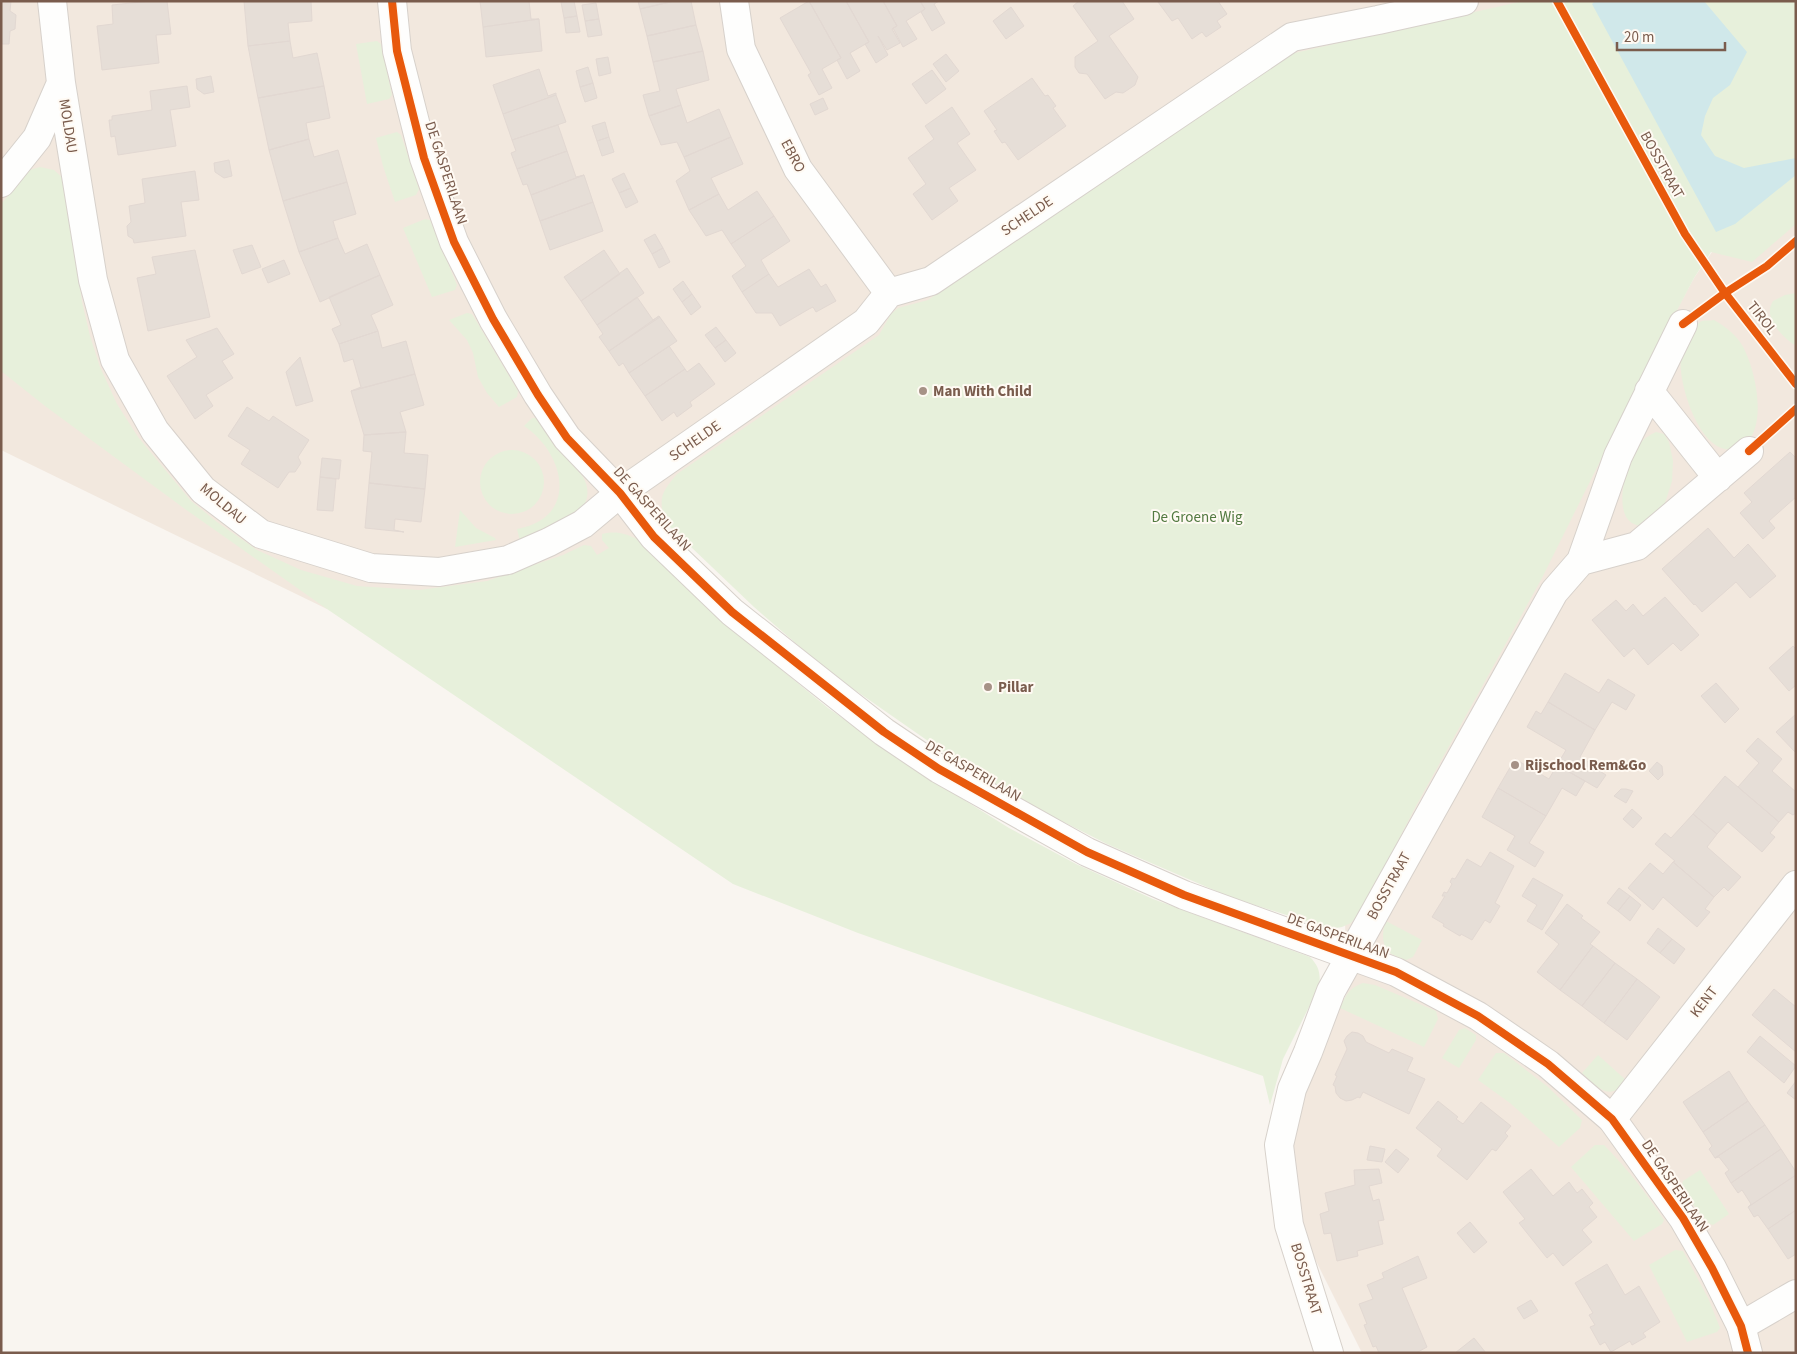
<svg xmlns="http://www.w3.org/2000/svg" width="1797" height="1354" viewBox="0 0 1797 1354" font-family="'Source Sans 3',sans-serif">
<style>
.residential{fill:#f2e8de}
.green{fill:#e7f0db}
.water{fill:#d0e8ea}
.building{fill:#e6ded7;stroke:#e2d8d2}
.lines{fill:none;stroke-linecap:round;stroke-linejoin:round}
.minor-casing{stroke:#d7d1cb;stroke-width:30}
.tertiary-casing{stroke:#d7d1cb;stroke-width:30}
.minor{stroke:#fefefd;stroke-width:28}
.tertiary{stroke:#fefefd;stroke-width:28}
.cycleway-casing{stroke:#fffaf3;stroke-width:11}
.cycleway{stroke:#e8590c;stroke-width:8}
.poi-dot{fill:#a69286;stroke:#fffaf3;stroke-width:2}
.labels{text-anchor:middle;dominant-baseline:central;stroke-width:4;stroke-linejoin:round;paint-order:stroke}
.street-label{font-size:15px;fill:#7a5c4d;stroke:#fffaf3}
.poi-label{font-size:15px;font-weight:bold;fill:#7a5c4d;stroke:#fffaf3;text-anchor:start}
.park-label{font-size:15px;fill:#537a41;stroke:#fffaf3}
</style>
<rect width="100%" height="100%" fill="#f9f5f0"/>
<path class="residential" d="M1,1h1523l-819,483 -73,69 -138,66 -167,-10 -326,-159z
M1796,182v1171h-434l-58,-116 -15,-79 16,-79 42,-86 -2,-71 349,-644 18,-26z"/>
<path class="green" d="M1523,1h273v223l-44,38 -41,-10 -17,26 -55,105 -97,195 -126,228 -46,89 -13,21 -6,7 -9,4 -12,2 -100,-32 -123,-53 -73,-37 -93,-57 -112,-78 -75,-65 -84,-80c-7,-9 -12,-26 -5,-37 3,-6 8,-11 12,-16l202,-139 12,-21 7,-6 30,-8 349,-243z
M377,41l4,3 11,51 -3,4 -22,5 -11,-60z
M397,132l4,3 18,54 -3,6 -21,7 -12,-36 -7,-28z
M40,167l14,3 12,11 16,121 8,34 10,31 17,37 21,33 53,64 26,21 40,28 44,20 56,16 62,4 68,-9 76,-26 21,-10 7,1 6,9 12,-7 -7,-8v-6c14,-3 22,-1 35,5l84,81 107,88 104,72 77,48 67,36 77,35 157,58c9,9 11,17 9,30l-36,72 -13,46 -7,-29 -405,-143 -125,-49 -406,-275 -142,-100 -140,-103 -44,-35v-167l29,-34z
M425,219l5,1 27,65 -2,5 -23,7 -29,-69z
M1796,293v53c-11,-7 -28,-23 -26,-37 0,-3 2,-6 3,-8l12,-6z
M467,313l5,1 46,77 -1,6 -18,10 -12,-14 -9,-16 -5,-24 -6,-13 -18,-20z
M1714,320c10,6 19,12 26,22 15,21 31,91 0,105 -35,16 -57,-51 -59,-76 -2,-13 2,-26 8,-37 3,-5 8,-11 13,-13 3,-1 8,0 12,-1z
M532,418h5l46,59c8,14 5,27 -7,37l-56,27 -3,-12c62,-11 49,-75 7,-103z
M1656,432l8,2 5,8 4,19 -1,20 -8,25 -22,20c-34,-2 -16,-62 -4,-80 5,-7 11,-11 18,-14z
M480 482a32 32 0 1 1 64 0a32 32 0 1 1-64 0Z
M460,510l16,18 19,10 1,2 -41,7z
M1386,921l36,19 -9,17 -7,3c-5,-2 -12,-4 -16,-7 -9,-7 -8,-23 -4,-32z
M1363,983l12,2 61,26 2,8 -14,28 -84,-39c6,-13 9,-20 23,-25z
M1465,1028l11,7v5l-17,28 -17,-10 17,-28z
M1496,1053h8l44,34 34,33 -2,8 -21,19 -49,-44 -32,-23z
M1598,1055l29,26c-18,21 -29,7 -45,-8z
M1595,1145h9c23,23 42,48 60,75l-2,4 -28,17 -63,-74z
M1700,1170l29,44 -16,11 -6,-2 -26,-35 2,-7z
M1675,1250l8,1 26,49 11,28 -3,4 -30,10 -38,-77z"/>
<path class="water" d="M1595,1h109l43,51 -17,33 -17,13 -8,18 -4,19 14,21 29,12 52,-10v17l-61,49 -19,8 -124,-228z"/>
<path class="building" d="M1,1h10l-1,10 6,4 -1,14 -5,2 -1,13h-8z
M150,1h17l4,33 -15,1 3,28 -57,7 -5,-44 16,-2 -1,-19z
M244,1h67l1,20 -24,2 2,18 -42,5z
M480,1h49l2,18h8l-56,8z
M574,1l3,15 -13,2 -3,-16z
M638,1h36l-34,8z
M674,1h17l5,24 -49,11 -7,-27z
M809,1h37l23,41 -19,11 10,18 -13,8 -10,-19 4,-2z
M809,1l32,57 -19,11 10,19 -13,7 -11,-20 3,-2 -31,-55z
M846,1h37l14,25 -5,3 8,14 -13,7 -9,-14 10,19 -12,8 -11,-19 4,-2z
M883,1h37l5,8 -19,12 11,18 -14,8 -10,-19 4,-2z
M920,1h19l-5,3 11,19 -13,8 -11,-19 4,-3z
M1079,1h43l12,18 -25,17 29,41 -3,8 -12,8 -7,-1 -11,7 -18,-25 -8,-1 -4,-6v-10l23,-16 -25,-35z
M1218,1l9,13 -10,7 4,6 -15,10 -4,-5 -10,7 -14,-21 -6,3 -14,-19z
M596,3l3,16 -14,2 -3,-16z
M1011,7l13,19 -18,13 -13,-18z
M577,16l3,16 -14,1 -2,-15z
M539,19l3,32 -56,6 -3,-30z
M599,19l3,16 -14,2 -3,-16z
M696,25l7,26 -50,11 -6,-26z
M290,41l3,17 24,-5 7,33 -66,12 -10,-52z
M703,51l6,29 -33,9 5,16 -32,11 -6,-21 17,-4 -7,-29z
M946,54l13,17 -13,11 -13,-18z
M608,57l3,16 -12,3 -3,-17z
M588,67l5,16 -13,4 -4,-16z
M539,69l9,27 8,-3v2l-53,19 -10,-29z
M932,70l14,19 -20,15 -14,-20z
M211,76l3,16 -10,2 -7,-5 -1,-10z
M1032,78l13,18 3,-1 8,11 -3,2 13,18 -48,34 -13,-18 -3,1 -8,-12 3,-1 -13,-19z
M593,83l4,15 -12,4 -5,-15z
M187,86l3,21 -20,3 6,36 -58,9 -3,-19 -4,1 -2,-17h3v-4l40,-6 -2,-19z
M324,86l6,32 -24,5 3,16 -40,11 -11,-52z
M556,95l10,27 -54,18 -9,-26z
M823,98l5,11 -13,6 -5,-11z
M681,105l6,18 32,-14 12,28 -47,20 -7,-15 -16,3 -12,-29z
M952,107l18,27 -13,9 19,27 -27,18 9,13 -26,19 -19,-26 13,-10 -18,-26 26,-19 -9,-13z
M605,122l4,15 -12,4 -5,-15z
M558,125l9,26 -50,18 -6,-16 5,-2 -4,-11z
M609,137l5,15 -12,4 -5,-15z
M731,137l12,27 -32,14 8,16 -30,16 -13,-29 14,-10 -6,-14z
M309,139l5,18 24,-7 9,32 -64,19 -14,-51z
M567,151l9,26 8,-2 -53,20 -4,-11 -4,1 -6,-16z
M229,160l3,16 -8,2 -9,-6 -1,-9z
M195,171l4,29 -18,2 5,34 -52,7 -1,-4 -5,-3 -1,-10 4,-4 -2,-16 16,-3 -3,-24z
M624,173l7,15 -12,5 -7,-14z
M584,175l9,27 -53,19 -9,-26z
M347,182l9,32 -23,7 5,17 -39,14 -16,-51z
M631,188l7,14 -12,6 -7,-15z
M757,191l17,25 -43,28 -9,-14 -16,6 -17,-26 30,-16 9,16z
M593,202l10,29 -53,19 -10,-29z
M774,216l16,25 -29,19 8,14 -27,18 -10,-16 14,-10 -15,-22z
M655,234l8,14 -11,6 -8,-14z
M338,238l7,16 22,-10 13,31 -60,27 -21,-50z
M252,245l9,22 -19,7 -9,-24z
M663,248l7,14 -11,6 -7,-14z
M195,250l15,67 -62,14 -11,-53 19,-4 -4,-17z
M604,250l16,24 -39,27 -17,-24z
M284,260l6,14 -22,9 -6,-14z
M627,268l17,25 -47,32 -16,-24z
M809,269l12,18 5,-3 10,17 -20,11 -3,-5 -4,2 -29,17 -8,-13h-16l-14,-21 27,-18 9,13z
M380,275l13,30 -22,10 7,16 -39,13 -7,-15 9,-4 -12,-28z
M683,281l9,13 -10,8 -9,-13z
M692,294l9,13 -10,8 -9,-13z
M637,297l16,23 6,-4 1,1 -51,34 -10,-14 4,-3 -6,-9z
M659,316l18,25 -48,32 -6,-10 -4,3 -10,-15z
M716,327l10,13 -11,8 -10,-13z
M217,328l17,26 -12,7 11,17 -27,17 7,11 -18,13 -28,-43 30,-19 -11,-17z
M378,331l4,17 24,-7 9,33 -64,17 10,-4 -8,-28 -9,3 -5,-18z
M726,340l10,13 -11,9 -10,-14z
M669,346l16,23 -40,27 -16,-23z
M300,357l13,44 -17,5 -10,-34z
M699,363l16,21 -25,18 2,4 -15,11 -3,-5 -12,9 -17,-25 40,-27 2,3z
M415,374l9,31 -24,7 6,20 -42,3 -13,-44z
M247,407l22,14 4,-5 36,24 -11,17 3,6 -6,9h-6l-11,16 -37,-24 9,-14 -22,-14z
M406,432l-2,21 24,2 -3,34 -56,-6 3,-31 -9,-1 1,-16z
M1790,452l6,6v39l-27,24 6,7 -12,11 -23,-26 12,-11 -8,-9z
M322,458l19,2 -2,19 -19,-2z
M320,477l16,2 -3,32 -16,-1z
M369,483l56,6 -4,33 -26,-3 -1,11 10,2 -39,-4z
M1708,528l26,30 14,-14 28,32 -26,22 -14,-16 -34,30 -7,-8 -1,1 -32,-36z
M1665,597l34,38 -18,16 -8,-8 -25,22 -14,-17 -10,9 -32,-37 24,-20 10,11 7,-7 10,12z
M1793,646l3,3v36l-7,6 -20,-23z
M1565,673l34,20 9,-14 27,16 -9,15 -14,-8 -17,28 -47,-28z
M1716,683l23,26 -14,14 -24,-27z
M1548,702l47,28 -15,27 14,8 -1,2 13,8 -9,13 -40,-23 9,-15 -39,-23 9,-16 5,3z
M1796,714v39l-20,-21z
M1758,738l24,21 -10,12 24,21v21l-3,2 -5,-3 -9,10 -41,-35 21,-24 -13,-12z
M1515,759l34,20 8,-14 28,16 -9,15 -14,-8 -16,28 -48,-28z
M1657,762l5,4 1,9 -5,5 -9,-9z
M1725,776l54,46 -9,11 5,4 -13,15 -34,-30 -11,12 -24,-20z
M1498,788l48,28 -17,27 15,9 -9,15 -28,-17 8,-14 -33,-19z
M1621,789h5l7,2 -7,12 -12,-7z
M1632,809l10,9 -9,10 -10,-9z
M1693,814l24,20 -10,13 34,30 -13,14 -4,-4 -10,10 -41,-35 2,-1 -20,-17 10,-11 6,5z
M1490,852l24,14 -19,37 5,3 -10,17 -5,-3 -13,20 -11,-6 -1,2 -17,-10 1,-2 -12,-7 13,-21h-3l2,-4 3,1 5,-9 -2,-2 2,-4 3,1 12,-20 14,8z
M1673,862l41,35 -9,12 5,3 -13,15 -34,-30 -10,13 -25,-22 22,-25 13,11z
M1533,878l30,17 -21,35 -15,-9 10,-16 -15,-9z
M1619,888l11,8 -12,15 -11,-8z
M1630,896l11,9 -11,16 -12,-10z
M1567,904l16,12 -2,2 19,14 -10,12 3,2 -33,44 -23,-18 22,-28 -14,-11z
M1658,928l14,11 -12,14 -13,-10z
M1672,939l13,10 -11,15 -14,-11z
M1593,946l22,17 -33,43 -22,-16z
M1615,963l22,16 -33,44 -22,-17z
M1637,979l23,18 -33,43 -23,-17z
M1774,989l22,18v45l-44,-37z
M1352,1032l6,1 5,3 3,6 23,11 3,-4 21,9 -6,13 18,8 -16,35 -46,-22 -3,6 -2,-1 -6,3 -6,1 -6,-3 -4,-5 -1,-7 -2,-1 4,-9 -2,-1 12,-26 -3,-8 3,-5z
M1760,1036l36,30 -12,17 -37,-31z
M1729,1071l19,30 -45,31 -20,-30z
M1796,1081v19l-9,-7z
M1438,1101l20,16 -2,2 7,5 18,-22 30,24 -6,7 3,3 -12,15 -4,-2 -25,31 -30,-24 5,-7 -26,-21z
M1748,1101l17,24 -50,33 -6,-9 3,-3 -9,-14z
M1765,1125l16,24 -50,34 -6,-10 4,-3 -10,-13 -4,1z
M1370,1146l15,3 -3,13 -15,-2z
M1396,1149l13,10 -11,14 -13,-11z
M1781,1149l15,23v3l-48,32 3,-3 -9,-14 -4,3 -7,-10z
M1379,1169l3,14 -13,3 4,15 6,-2 5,21 -6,1 5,23 -26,7 1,5 -21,5 -6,-28 -7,1 -4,-20 9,-3 -4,-18 30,-8 -1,-15z
M1531,1169l22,27 16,-14 8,11 5,-4 11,14 -4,4 8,10 -15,13 10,12 -29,24 -10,-13 -6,5 -28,-35 6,-4 -22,-27z
M1796,1175v35l-28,19 -10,-14 -4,2 -6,-10z
M1796,1210v44l-8,5 -20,-30z
M1470,1222l17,20 -13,11 -17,-20z
M1418,1256l9,22 -25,10 25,59 -11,6h-37l-3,-7 -3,1 -9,-22 3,-1 -8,-20 14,-5 -6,-14 17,-7 -2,-5z
M1607,1264l18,31 14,-9 21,36 -17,11 3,4 -14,8 -2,-4 -19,11 -6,-10 -5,3 -10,-18 5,-2 -6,-10 4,-2 -18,-30z
M1531,1300l7,11 -14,8 -7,-11z
M1474,1338l12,15h-31z"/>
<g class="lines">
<g class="minor-casing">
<path id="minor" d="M52,1l9,82 32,197 22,80 40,71 48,59 58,44 110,34 68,4 69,-12 41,-18 34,-18 37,-31
M734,1l7,48 57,120 91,124
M1,183l36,-45 24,-55
M1649,391l69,87
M1581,561l56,-15 112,-95
M1612,1119l184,-234
M1741,1326l55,-32
M1329,1353l-40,-128 -10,-80 13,-56 16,-37 23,-61 223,-399 27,-31 37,-105 65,-132"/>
</g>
<g class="tertiary-casing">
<path id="tertiary" d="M392,1l5,50 27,107 30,84 39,77 45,76 29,43 53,55 34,44 78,75 152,120 55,37 148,83 97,43 212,77 82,44 70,48 64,55 71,99 29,50 29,58 7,27
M620,493l246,-171 23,-29 42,-12 361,-244 86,-17 86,-19"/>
</g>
<use href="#minor" class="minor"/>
<use href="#tertiary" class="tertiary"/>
<g class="cycleway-casing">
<path id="cycleway" d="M392,1l5,50 27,107 30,84 39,77 45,76 29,43 53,55 34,44 78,75 152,120 55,37 148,83 97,43 212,77 82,44 70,48 64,55 71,99 29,50 29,58 7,27
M1557,1l128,233 40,59 -42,31
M1796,241l-29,25 -42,27 71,91
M1749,451l47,-42"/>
</g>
<use href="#cycleway" class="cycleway"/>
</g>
<g class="poi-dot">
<circle cx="923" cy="391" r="5"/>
<circle cx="988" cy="687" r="5"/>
<circle cx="1515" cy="765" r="5"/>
</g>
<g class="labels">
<g class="street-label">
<text transform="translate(68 126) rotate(81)">MOLDAU</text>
<text transform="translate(793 156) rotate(62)">EBRO</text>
<text transform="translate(1662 165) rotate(61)">BOSSTRAAT</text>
<text transform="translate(446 173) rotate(72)">DE GASPERILAAN</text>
<text transform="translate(1027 216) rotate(-34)">SCHELDE</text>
<text transform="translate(1762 318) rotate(52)">TIROL</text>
<text transform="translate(695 441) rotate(-35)">SCHELDE</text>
<text transform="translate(223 504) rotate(40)">MOLDAU</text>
<text transform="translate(652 509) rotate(48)">DE GASPERILAAN</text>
<text transform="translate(973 771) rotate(30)">DE GASPERILAAN</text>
<text transform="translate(1389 886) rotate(-61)">BOSSTRAAT</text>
<text transform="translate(1338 936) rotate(20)">DE GASPERILAAN</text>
<text transform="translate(1704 1002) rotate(-52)">KENT</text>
<text transform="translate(1675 1186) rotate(56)">DE GASPERILAAN</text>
<text transform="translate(1306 1279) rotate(73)">BOSSTRAAT</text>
</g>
<g class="poi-label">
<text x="933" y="391">Man With Child</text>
<text x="998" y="687">Pillar</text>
<text x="1525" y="765">Rijschool Rem&amp;Go</text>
</g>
<g class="park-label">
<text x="1197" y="517">De Groene Wig</text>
</g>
</g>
<rect width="1797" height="1354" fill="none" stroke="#7a5c4d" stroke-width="5"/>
<path d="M1617 42v8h108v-8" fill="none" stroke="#7a5c4d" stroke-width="2.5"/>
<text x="1624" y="42" font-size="15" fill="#7a5c4d" stroke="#fffaf3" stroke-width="4" paint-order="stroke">20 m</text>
</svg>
